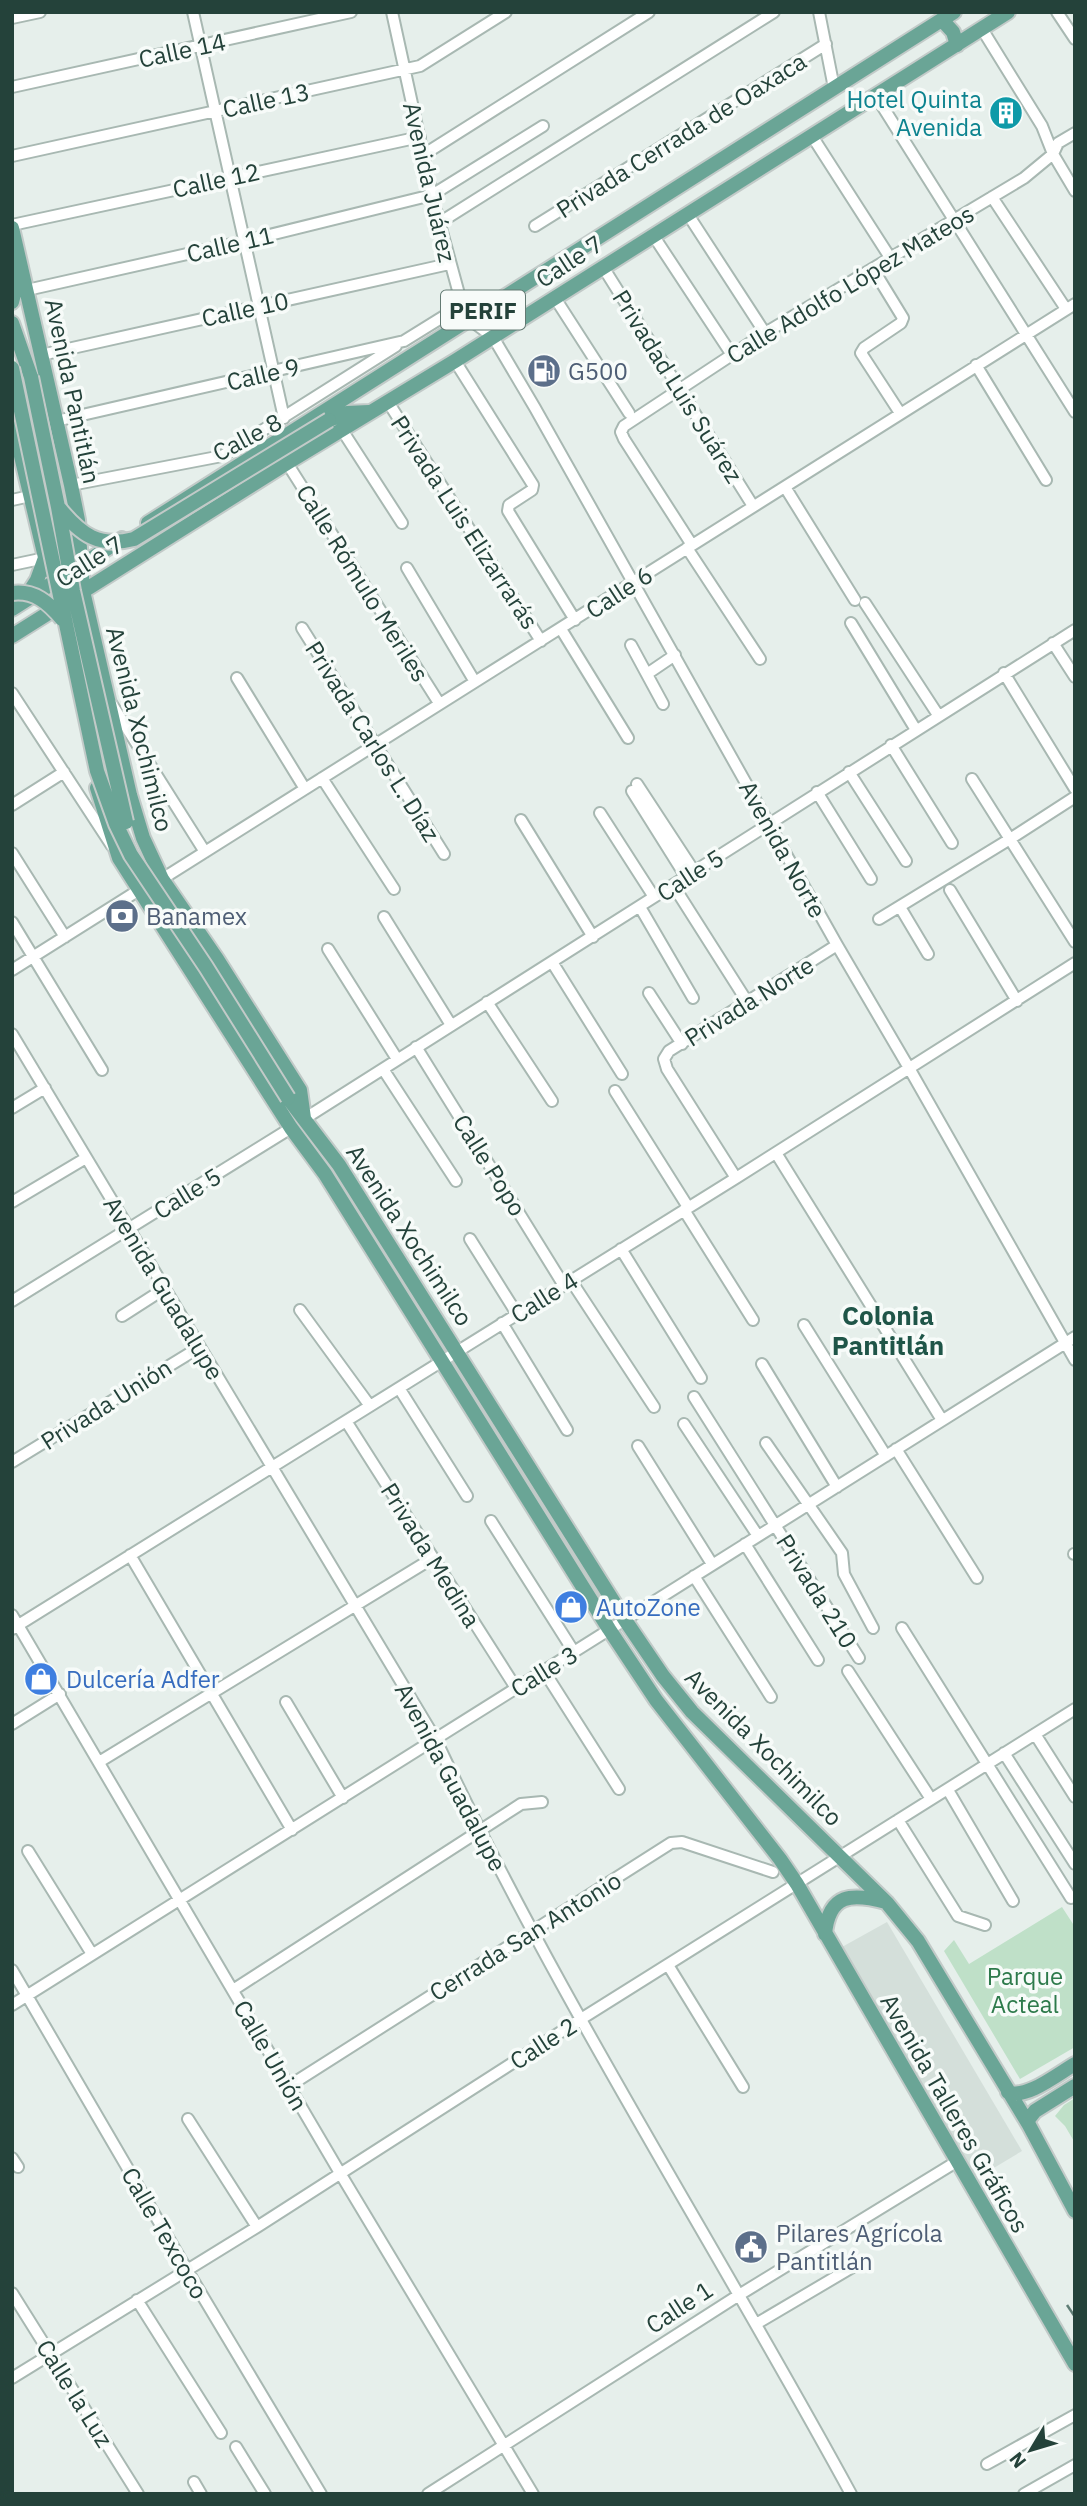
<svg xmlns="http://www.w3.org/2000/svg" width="1087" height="2506" viewBox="0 0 1087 2506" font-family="'IBM Plex Sans',sans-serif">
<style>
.built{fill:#d4dfda}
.green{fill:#bfe0c8}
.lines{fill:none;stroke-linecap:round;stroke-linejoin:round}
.minor-casing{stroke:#a8b8b2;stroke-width:14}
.major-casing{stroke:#c2cac8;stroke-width:18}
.minor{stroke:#fff;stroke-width:10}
.major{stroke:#6aa596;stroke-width:14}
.rail{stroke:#5f7d75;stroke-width:2.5;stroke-dasharray:14 7;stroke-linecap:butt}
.major-bridge-casing{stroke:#c2cac8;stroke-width:18;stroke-linecap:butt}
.major-bridge{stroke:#6aa596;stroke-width:14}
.labels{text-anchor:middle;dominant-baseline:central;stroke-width:7;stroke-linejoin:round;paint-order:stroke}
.shield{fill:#f7fbf9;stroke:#637a73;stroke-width:2}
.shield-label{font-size:23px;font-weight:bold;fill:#24423a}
.street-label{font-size:24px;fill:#24423a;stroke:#f7fbf9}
.culture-label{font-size:24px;fill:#0d838f;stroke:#f7fbf9;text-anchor:end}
.service-label{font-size:24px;fill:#4e5e75;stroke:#f7fbf9;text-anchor:start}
.shop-label{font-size:24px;fill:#366cbe;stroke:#f7fbf9;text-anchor:start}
.park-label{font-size:24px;fill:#2d7a4b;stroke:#f7fbf9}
.neighbourhood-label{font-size:26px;font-weight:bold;fill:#1f5548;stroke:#f7fbf9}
</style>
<rect width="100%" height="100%" fill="#e6efeb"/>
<path class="built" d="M887,1922l135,229 -45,27 -135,-231z"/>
<path class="green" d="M21,360l41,175 -13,2 -37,-175z
M459,1364l159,252 -10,6 -158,-252z
M1062,1907l13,20v120l-55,32 -76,-128 10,-11 15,24z
M1075,2098v45l-10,-17 -10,-10 9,-11z"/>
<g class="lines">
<g class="minor-casing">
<path id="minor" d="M193,12l91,406
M392,12l40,183 30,110 7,14 24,18 42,71 302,537 72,123 166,292
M819,12l15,76
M1057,12l18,27
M12,18l28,-6
M982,29l60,97 11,28 22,37
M12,87l339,-75
M876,96l199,316
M812,136l79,123
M423,155l226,-143
M12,156l408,-90 86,-54
M992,197l74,112
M687,213l78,120
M439,223l335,-211
M12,225l408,-88
M535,226l291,-182
M653,235l79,120
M603,267l150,239
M873,269l30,49 -2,5 -37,25 -3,5 39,60
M27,290l218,-49 187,-46 111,-69
M555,298l74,115
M41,355l408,-91
M455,361l78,124 -1,5 -23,15 -1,6 67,109
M976,365l70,115
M388,402l153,239
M56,421l348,-80 58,-36
M342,430l60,93
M287,463l152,240
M71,485l151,-29 174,-110
M785,487l70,113
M12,500l18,-4
M692,545l-68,-106 -3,-7 3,-6 141,-93 259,-155 29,-24 5,-11 17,-10
M687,548l73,111
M12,565l33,-7
M407,568l68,114
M865,603l73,112
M851,623l65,107
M302,628l142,226
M561,629l67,109
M1053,643l22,34
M631,645l32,59
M1004,673l71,116
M647,674l28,-19
M237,678l68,111
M12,693l100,153
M111,703l94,149
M891,745l61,98
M849,772l57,89
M322,778l72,111
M972,779l103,163
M637,784l57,87
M632,791l54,86
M817,792l54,87
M12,805l52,-33
M600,813l54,84
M521,820l72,117
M12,853l53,84
M162,879l913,-575
M673,885l75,118
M950,890l67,111
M640,907l53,91
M900,907l28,47
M384,917l67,108
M879,919l131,-80 65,-42
M12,922l90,148
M328,949l69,110
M552,962l70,112
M12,970l127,-80
M649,993l33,51
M487,1002l65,99
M12,1034l424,706c122,260 278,502 415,754
M416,1047l147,237
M383,1069l73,112
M615,1091l73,116
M12,1108l33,-20
M304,1119l771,-489
M776,1153l166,267
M736,1178l-69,-109 -3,-10 5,-8 168,-106
M12,1202l74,-44
M684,1210l69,110
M470,1239l47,75
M621,1249l80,129
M570,1279l84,128
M12,1301l279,-173
M300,1310l70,96
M122,1316l42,-27
M502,1323l65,107
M804,1325l82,131
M762,1364l75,123
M399,1388l68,108
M694,1397l165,261
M346,1421l170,267
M684,1424l74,112
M766,1443l76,110 2,21 29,54
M638,1446l74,118
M896,1449l81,129
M12,1462l188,-115
M491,1521l83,131
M745,1544l73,116
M1074,1554h1
M130,1555l162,275
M694,1576l77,121
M12,1615l328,558 193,321
M902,1628l169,270
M12,1629l724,-451 339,-215
M544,1671l75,118
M848,1671l83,128
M286,1702l57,96
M12,1724l48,-30
M1035,1734l40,63
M1004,1753l71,111
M99,1762l334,-204
M948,1790l65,111
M898,1820l60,96 27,9
M28,1851l64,103
M668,1965l75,122
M12,1970l175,300 134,224
M233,1990l288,-186 21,-2
M12,2005l1063,-668
M289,2086l382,-243 11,-1 91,30
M188,2119l69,108
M12,2158l6,9
M12,2293l126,201
M137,2300l84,133
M756,2324l105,-62
M12,2378l245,-151 324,-208 494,-310
M236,2447l29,47
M987,2464l88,-49
M194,2482l7,12
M428,2494l311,-199 217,-133
M1024,2494l51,-29"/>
</g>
<g class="major-casing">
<path id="major" d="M942,20l11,12 4,13
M12,228l59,257 7,35 5,71 47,204 13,43 19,41 55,80 83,131 4,28
M12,302l9,-35
M12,323l19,54
M12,418l36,152
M329,420l18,-7 22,-1
M148,523l806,-511
M26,597l11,-17 8,-22
M12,609l110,-70
M12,636l275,-173 168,-102 553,-349
M97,788l22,70 172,270 34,46 284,455 47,71 124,159 17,25 278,480
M288,1098l51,67 286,455 38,56 29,36 195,191 31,38 111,184 46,86
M825,1934c4,-41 27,-41 61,-32
M1008,2092c18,8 51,-19 67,-28
M1029,2125l-1,-5 7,-9 40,-25"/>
</g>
<use href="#minor" class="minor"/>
<use href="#major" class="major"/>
<path class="rail" d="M1067,2305l8,12"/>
<g class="major-bridge-casing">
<path id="major-bridge" d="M12,368l85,403 19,53 15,31 75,112 82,131
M31,377l27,130 15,84 53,231
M59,508c22,27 40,40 75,31l195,-119
M12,593c22,-3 37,10 50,26"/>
</g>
<use href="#major-bridge" class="major-bridge"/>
</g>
<defs>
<g id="building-disc" transform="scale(1.75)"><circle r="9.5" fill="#0f9aa8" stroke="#f7fbf9"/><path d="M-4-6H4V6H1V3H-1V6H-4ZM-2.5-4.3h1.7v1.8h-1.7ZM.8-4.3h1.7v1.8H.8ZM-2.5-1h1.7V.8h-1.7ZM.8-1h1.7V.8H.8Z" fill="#fff"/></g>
<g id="fuel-disc" transform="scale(1.75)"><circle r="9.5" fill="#5c6f8a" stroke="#f7fbf9"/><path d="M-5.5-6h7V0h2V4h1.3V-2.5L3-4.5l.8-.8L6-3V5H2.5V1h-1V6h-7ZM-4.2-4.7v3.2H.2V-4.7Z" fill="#fff"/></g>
<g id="bank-disc" transform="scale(1.75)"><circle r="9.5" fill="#5c6f8a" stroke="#f7fbf9"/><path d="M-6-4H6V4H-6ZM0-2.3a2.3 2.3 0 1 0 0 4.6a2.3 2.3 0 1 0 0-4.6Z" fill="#fff"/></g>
<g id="shop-disc" transform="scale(1.75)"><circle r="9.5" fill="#3f7fe0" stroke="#f7fbf9"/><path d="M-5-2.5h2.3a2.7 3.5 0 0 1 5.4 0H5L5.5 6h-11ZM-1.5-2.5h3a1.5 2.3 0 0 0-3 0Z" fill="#fff"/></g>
<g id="civic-disc" transform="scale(1.75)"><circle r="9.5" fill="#5c6f8a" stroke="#f7fbf9"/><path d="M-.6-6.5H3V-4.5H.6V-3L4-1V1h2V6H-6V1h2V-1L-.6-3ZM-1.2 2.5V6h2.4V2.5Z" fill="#fff"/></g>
</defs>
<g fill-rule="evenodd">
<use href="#building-disc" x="1006" y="113"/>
<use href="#fuel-disc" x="544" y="371"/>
<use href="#bank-disc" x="122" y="916"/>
<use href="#shop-disc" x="571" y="1607"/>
<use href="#shop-disc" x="41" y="1679"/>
<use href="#civic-disc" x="751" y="2247"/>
</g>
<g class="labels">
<rect class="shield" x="441" y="290.5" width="84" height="39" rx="5"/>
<g class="shield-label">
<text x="483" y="310">PERIF</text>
</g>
<g class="street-label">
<text transform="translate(182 50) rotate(-12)">Calle 14</text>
<text transform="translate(266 100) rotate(-12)">Calle 13</text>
<text transform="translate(681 135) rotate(-32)">Privada Cerrada de Oaxaca</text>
<text transform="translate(216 180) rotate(-12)">Calle 12</text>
<text transform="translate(430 182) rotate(77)">Avenida Juárez</text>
<text transform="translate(230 244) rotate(-13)">Calle 11</text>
<text transform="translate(569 261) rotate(-33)">Calle 7</text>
<text transform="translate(850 284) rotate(-31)">Calle Adolfo López Mateos</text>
<text transform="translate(245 309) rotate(-12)">Calle 10</text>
<text transform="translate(263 374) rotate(-13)">Calle 9</text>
<text transform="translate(678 386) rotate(58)">Privadad Luis Suárez</text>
<text transform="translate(73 391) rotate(78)">Avenida Pantitlán</text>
<text transform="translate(247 437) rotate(-28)">Calle 8</text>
<text transform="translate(465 522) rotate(57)">Privada Luis Elizarrarás</text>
<text transform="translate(89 561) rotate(-32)">Calle 7</text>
<text transform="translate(363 583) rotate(58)">Calle Rómulo Meriles</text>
<text transform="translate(619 592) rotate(-33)">Calle 6</text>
<text transform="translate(140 729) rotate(76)">Avenida Xochimilco</text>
<text transform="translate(373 741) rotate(58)">Privada Carlos L. Díaz</text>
<text transform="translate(783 849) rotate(61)">Avenida Norte</text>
<text transform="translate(690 875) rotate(-33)">Calle 5</text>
<text transform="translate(749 1001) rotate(-32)">Privada Norte</text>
<text transform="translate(490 1165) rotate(58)">Calle Popo</text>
<text transform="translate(187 1193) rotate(-32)">Calle 5</text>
<text transform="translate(410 1235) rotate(57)">Avenida Xochimilco</text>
<text transform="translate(164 1288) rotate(59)">Avenida Guadalupe</text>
<text transform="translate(544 1297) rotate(-32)">Calle 4</text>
<text transform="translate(106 1404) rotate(-32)">Privada Unión</text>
<text transform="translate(431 1555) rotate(58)">Privada Medina</text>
<text transform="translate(817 1591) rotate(58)">Privada 210</text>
<text transform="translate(544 1671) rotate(-32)">Calle 3</text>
<text transform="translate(764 1747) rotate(45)">Avenida Xochimilco</text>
<text transform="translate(451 1777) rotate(62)">Avenida Guadalupe</text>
<text transform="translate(525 1936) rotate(-32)">Cerrada San Antonio</text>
<text transform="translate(543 2043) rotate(-33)">Calle 2</text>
<text transform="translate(271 2055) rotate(60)">Calle Unión</text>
<text transform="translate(955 2113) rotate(60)">Avenida Talleres Gráficos</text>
<text transform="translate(165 2233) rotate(60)">Calle Texcoco</text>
<text transform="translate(679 2307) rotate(-33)">Calle 1</text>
<text transform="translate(75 2393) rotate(58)">Calle la Luz</text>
</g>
<g class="culture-label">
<text x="982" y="99">Hotel Quinta<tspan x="982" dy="28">Avenida</tspan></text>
</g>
<g class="service-label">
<text x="568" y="371">G500</text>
<text x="146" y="916">Banamex</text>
<text x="776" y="2233">Pilares Agrícola<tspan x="776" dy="28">Pantitlán</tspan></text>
</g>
<g class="shop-label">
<text x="596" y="1607">AutoZone</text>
<text x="66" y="1679">Dulcería Adfer</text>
</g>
<g class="park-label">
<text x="1025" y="1976">Parque<tspan x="1025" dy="28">Acteal</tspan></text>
</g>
<g class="neighbourhood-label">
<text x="888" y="1315">Colonia<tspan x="888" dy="30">Pantitlán</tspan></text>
</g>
</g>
<rect width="1087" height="2506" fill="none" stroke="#24423a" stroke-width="28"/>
<g transform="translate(1031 2450) rotate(232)" stroke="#f7fbf9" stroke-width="5" paint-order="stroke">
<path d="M0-5L12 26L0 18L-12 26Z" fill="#24423a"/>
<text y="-10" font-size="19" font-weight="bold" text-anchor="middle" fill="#24423a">N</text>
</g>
</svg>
